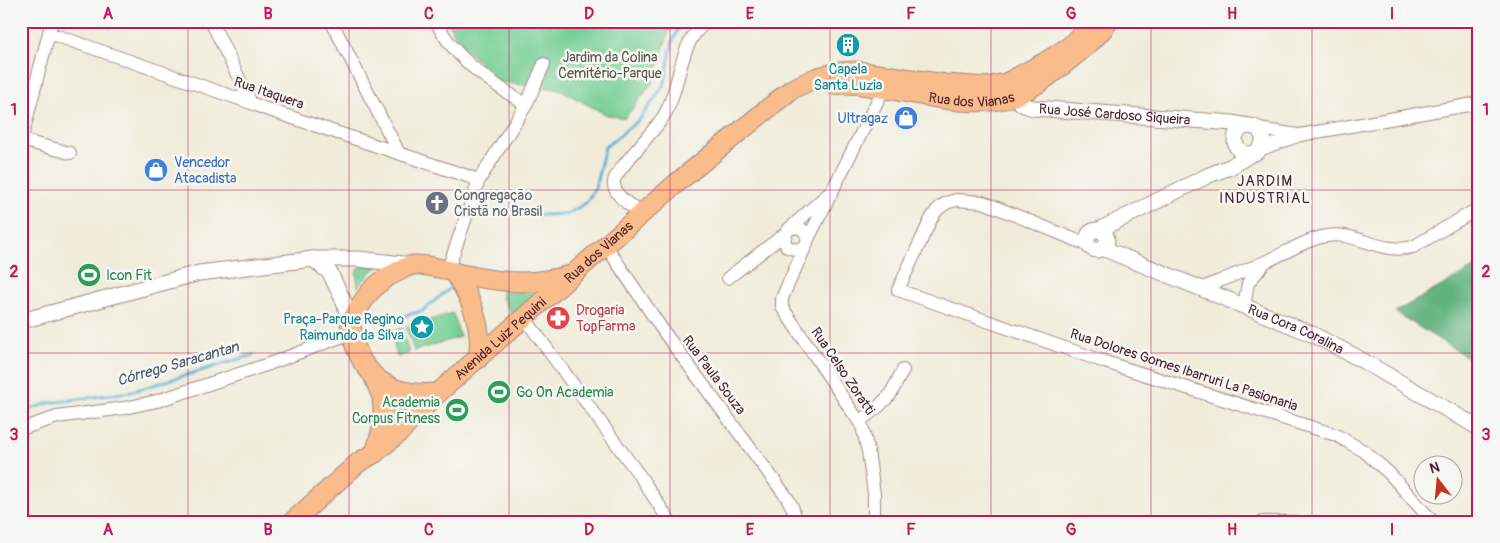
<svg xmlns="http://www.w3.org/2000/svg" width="1500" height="543" viewBox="0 0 1500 543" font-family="Pangolin,sans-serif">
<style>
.green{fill:#77cf95;stroke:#607760}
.forest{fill:#61b27e;stroke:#566854}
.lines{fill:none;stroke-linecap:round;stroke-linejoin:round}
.stream{stroke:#57acd3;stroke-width:3}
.minor-casing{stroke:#9d8682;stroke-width:14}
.tertiary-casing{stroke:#9d8682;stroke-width:17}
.primary-casing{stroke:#9d8682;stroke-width:21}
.minor{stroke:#fff;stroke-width:12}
.tertiary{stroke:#fff;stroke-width:15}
.primary{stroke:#fabc8b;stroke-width:19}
.grid{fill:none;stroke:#c2185b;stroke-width:1;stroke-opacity:0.55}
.labels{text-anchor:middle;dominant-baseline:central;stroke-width:5;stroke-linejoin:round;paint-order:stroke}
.park-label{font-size:14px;fill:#58544b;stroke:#f6f6f2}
.culture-label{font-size:14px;fill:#0d838f;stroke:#f6f6f2}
.street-label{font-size:14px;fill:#4a1f2b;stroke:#f6f6f2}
.shop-label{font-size:14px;fill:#366cbe;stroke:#f6f6f2;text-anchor:end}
.worship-label{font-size:14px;fill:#5b616d;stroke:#f6f6f2;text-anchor:start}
.leisure-label{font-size:14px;fill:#27864d;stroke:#f6f6f2;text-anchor:start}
.health-label{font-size:14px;fill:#be3a42;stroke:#f6f6f2;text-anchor:start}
.neighbourhood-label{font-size:15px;letter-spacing:1px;fill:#4a1f2b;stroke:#f6f6f2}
.water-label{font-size:15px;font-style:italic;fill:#4f576e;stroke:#f6f6f2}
.neatline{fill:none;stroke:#c2185b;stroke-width:2}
.grid-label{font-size:16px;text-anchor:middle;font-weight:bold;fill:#c2185b}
</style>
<rect width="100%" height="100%" fill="#f6f6f2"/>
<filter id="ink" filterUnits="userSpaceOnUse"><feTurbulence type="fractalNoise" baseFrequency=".02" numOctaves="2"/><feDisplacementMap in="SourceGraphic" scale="10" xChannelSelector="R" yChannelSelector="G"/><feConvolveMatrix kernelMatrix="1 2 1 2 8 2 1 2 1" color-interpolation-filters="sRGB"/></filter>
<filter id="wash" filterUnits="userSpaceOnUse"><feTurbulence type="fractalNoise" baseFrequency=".0096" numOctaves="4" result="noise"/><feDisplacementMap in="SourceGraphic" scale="20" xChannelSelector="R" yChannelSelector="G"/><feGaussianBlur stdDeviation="1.12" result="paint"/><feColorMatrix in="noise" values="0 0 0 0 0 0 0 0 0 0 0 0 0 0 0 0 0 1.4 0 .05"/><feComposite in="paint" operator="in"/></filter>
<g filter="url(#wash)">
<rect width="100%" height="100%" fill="#f0ecd9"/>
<path class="green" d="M447,21h225l-19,61 -28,36 -18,-3 -49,-26 -59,-7 -38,-37z
M365,266h14l-8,6 -13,15 -2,-15 4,-5z
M549,285l-36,31 -11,-18v-9z
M453,313l7,24 -46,14 -8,-24z
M402,328l7,25 -12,4 -6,-25z
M398,400l19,2 -18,15z"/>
<path class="forest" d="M1479,265v98l-1,1 -83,-52z"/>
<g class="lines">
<path class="stream" d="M539,215l28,-1 19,-11 9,-15 10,-41 35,-28 18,-25 7,-12 7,-39 8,-18 5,-4
M384,321l38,-10 32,-26
M21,412l28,-9 81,-11 123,-37"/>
</g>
</g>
<g filter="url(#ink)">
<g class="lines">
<g class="minor-casing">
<path id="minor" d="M211,21l40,82
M331,21l68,132
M436,21c18,39 56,61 90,84
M49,33l202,70 12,5 216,72
M1258,129l40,6
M21,140l49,13
M21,141l31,-120
M1259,150l41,-15 179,-32
M642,214c-10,-8 -30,-18 -28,-33 1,-10 43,-52 51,-67 17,-30 12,-70 42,-93
M789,229l38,-34
M808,239l78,-155
M1088,245l-105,-43 -27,-2 -10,3 -9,7 -6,9 -33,71 207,72 231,73 28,16 25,22 44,49
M606,246l58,86 124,167 5,10 3,13
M805,246l-7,4 -11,-3 -3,-7 3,-9c11,-8 22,-1 20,12l-22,48 -3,8v8l80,119 6,25 6,43v28
M448,269l31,-89 47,-75 18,-41
M728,278l58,-45
M1200,289c22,-9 45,-18 67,-28 19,-8 39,-22 60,-25 29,-5 54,19 86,11l66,-39
M1244,306l4,-23 15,-18
M524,317l118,162 28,43
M860,421l19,-15 11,-11 13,-25
M21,429l36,-12 67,-9 33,-7 112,-37 82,-31
M1262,522h34"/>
</g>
<g class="tertiary-casing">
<g id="tertiary">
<path id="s1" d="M1009,87c6,12 12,19 25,21l199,15 16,3"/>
<circle cx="1249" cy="140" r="14"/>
<circle cx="1097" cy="240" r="10"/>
<path d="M1099,230l110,-55 21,-8 21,-13"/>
<path id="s2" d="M1102,248l210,86 46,24 121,70"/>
<path d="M313,259l17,14 14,29 6,20"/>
<path d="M21,321l178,-48 114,-14h45l54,6"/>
</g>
</g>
<g class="primary-casing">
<g id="primary">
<path id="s3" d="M834,85c17,-3 35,1 52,4 39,6 90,21 128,7 17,-7 32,-17 45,-28 18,-14 37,-28 50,-47"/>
<path d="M454,272c17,26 30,55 24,87"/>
<path d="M373,375c19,17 41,20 65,18"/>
<path d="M375,453l9,-31 -2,-25 -9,-22 -10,-12 -8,-17 -5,-24c14,-23 22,-39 49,-51 4,-2 9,-5 14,-6 11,-1 30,4 41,7 7,3 15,3 22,5 37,7 59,7 95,-2"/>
<path id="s4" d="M292,522l67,-60 16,-9 26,-22 37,-38 241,-212 113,-92 26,-12 21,-5 18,-1 88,13 42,3 19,-4 39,-21 25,-16 23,-25"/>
</g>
</g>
<use href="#minor" class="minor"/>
<use href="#tertiary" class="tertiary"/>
<use href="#primary" class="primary"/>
</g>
</g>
<path class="grid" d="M188,21v501M349,21v501M509,21v501M670,21v501M830,21v501M991,21v501M1151,21v501M1312,21v501M21,190h1458M21,353h1458"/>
<defs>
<g id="building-disc" transform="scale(1.25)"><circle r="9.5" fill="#0f9aa8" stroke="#f6f6f2"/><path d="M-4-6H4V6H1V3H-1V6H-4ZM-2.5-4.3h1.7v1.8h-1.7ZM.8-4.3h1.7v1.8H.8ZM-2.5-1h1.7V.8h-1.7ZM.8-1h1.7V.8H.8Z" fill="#fff"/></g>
<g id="shop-disc" transform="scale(1.25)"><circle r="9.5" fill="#3f7fe0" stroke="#f6f6f2"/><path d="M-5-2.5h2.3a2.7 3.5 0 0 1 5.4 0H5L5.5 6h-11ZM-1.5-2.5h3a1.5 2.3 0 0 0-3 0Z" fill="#fff"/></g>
<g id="church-disc" transform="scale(1.25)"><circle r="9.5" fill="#6b7280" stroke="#f6f6f2"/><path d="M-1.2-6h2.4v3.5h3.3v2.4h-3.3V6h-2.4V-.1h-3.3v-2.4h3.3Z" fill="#fff"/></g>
<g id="stadium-disc" transform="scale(1.25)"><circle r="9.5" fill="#2e9e5b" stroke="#f6f6f2"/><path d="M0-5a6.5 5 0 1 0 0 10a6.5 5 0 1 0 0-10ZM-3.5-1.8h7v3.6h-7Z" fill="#fff"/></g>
<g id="pharmacy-disc" transform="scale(1.25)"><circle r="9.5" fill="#e0444e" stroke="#f6f6f2"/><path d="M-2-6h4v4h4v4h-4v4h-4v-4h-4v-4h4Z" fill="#fff"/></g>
<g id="sight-disc" transform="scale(1.25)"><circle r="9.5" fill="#0f9aa8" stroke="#f6f6f2"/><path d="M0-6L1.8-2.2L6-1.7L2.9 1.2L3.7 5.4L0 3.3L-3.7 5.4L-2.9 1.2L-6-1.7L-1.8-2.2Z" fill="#fff"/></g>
</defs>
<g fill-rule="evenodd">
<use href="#building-disc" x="848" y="45"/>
<use href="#shop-disc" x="906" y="118"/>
<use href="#shop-disc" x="156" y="170"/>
<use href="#church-disc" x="437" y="203"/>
<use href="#stadium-disc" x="89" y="275"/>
<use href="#pharmacy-disc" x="558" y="318"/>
<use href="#sight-disc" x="422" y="327"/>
<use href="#stadium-disc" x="499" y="392"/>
<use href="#stadium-disc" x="457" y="410"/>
</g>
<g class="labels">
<g class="park-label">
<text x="610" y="57">Jardim da Colina<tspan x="610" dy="16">Cemitério-Parque</tspan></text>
</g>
<g class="culture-label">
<text x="848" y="69">Capela<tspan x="848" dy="16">Santa Luzia</tspan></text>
<text x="404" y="319" text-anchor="end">Praça-Parque Regino<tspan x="404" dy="16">Raimundo da Silva</tspan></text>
</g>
<g class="street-label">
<text transform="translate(269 93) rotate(19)">Rua Itaquera</text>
<text stroke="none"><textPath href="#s3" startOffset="139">Rua dos Vianas</textPath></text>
<text stroke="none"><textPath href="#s1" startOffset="115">Rua José Cardoso Siqueira</textPath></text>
<text stroke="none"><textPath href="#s4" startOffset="409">Rua dos Vianas</textPath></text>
<text stroke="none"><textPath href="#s2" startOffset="210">Rua Cora Coralina</textPath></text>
<text stroke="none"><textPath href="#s4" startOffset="278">Avenida Luiz Pequini</textPath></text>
<text transform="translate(1184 370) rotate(18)">Rua Dolores Gomes Ibarruri La Pasionaria</text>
<text transform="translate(843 371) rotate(56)">Rua Celso Zoratti</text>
<text transform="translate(714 375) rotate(53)">Rua Paula Souza</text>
</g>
<g class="shop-label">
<text x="888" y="118">Ultragaz</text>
<text x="174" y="162" text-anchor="start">Vencedor<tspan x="174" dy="16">Atacadista</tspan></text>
</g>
<g class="worship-label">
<text x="454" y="195">Congregação<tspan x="454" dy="16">Cristã no Brasil</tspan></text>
</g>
<g class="leisure-label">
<text x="106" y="275">Icon Fit</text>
<text x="516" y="392">Go On Academia</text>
<text x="440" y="402" text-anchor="end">Academia<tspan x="440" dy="16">Corpus Fitness</tspan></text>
</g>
<g class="health-label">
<text x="576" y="310">Drogaria<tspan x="576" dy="16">TopFarma</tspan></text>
</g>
<g class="neighbourhood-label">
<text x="1265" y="181">JARDIM<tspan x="1265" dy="17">INDUSTRIAL</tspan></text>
</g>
<g class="water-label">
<text transform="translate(178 364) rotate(-16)">Córrego Saracantan</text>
</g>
</g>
<rect width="1500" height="543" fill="none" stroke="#f6f6f2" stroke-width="55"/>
<g transform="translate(1438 480) rotate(344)"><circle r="24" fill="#f6f6f2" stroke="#b1a0a2"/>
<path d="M0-4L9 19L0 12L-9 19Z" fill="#c8321e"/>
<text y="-8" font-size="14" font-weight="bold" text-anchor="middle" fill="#4a1f2b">N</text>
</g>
<rect x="28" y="28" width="1444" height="488" class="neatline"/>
<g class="grid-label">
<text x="108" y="19">A</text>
<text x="268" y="19">B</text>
<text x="429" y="19">C</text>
<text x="589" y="19">D</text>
<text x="750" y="19">E</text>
<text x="911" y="19">F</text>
<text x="1071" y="19">G</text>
<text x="1232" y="19">H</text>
<text x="1392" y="19">I</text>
<text x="14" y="115">1</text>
<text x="1486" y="115">1</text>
<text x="14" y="277">2</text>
<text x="1486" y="277">2</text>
<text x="14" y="440">3</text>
<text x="1486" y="440">3</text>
<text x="108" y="535">A</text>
<text x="268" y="535">B</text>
<text x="429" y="535">C</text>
<text x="589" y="535">D</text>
<text x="750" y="535">E</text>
<text x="911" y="535">F</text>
<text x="1071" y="535">G</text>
<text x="1232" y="535">H</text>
<text x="1392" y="535">I</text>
</g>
</svg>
